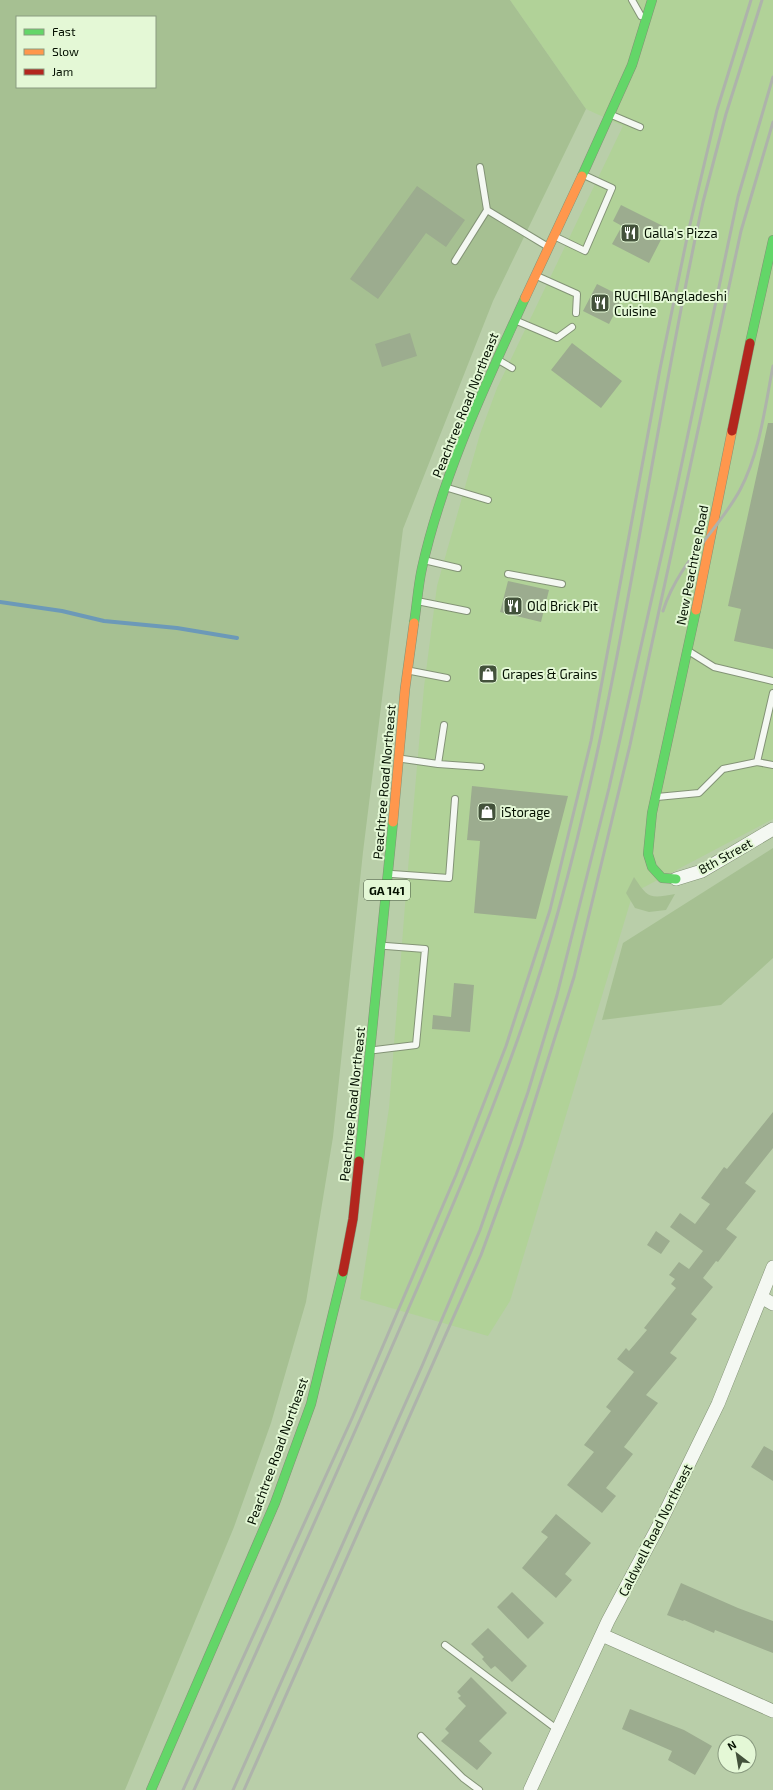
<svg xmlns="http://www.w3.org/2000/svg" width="773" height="1790" viewBox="0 0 773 1790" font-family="'Exo 2',sans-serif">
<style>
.built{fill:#b1d298}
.green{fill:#a6c092;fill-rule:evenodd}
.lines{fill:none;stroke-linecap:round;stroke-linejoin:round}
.stream{stroke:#6c99b8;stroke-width:4}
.building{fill:#9cac8f}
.lane-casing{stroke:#839376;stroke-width:8}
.street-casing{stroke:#839376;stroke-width:14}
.fast-casing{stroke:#839376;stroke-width:10}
.slow-casing{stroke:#839376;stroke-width:10}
.jam-casing{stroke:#839376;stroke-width:10}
.lane{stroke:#f4f8f2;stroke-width:6}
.street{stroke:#f4f8f2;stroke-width:13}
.fast{stroke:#63d668;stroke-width:9}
.slow{stroke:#ff974d;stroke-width:9}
.jam{stroke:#b3261e;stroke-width:9}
.rail{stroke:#aeb3ab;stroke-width:3}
.labels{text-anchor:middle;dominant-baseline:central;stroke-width:4;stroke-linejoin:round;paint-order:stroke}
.shield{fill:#e4f8d6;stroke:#475640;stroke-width:1}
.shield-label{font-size:12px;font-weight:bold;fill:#041000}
.poi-label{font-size:13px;fill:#041000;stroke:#e4f8d6;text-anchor:start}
.street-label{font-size:13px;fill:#041000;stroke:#e4f8d6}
</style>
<rect width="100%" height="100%" fill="#b9cea9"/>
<path class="built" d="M510,0h263v819l-140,74 -123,408 -22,35 -128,-37 29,-191 18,-228 17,-193 13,-101 43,-152 17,-46 126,-262 -37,-17z"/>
<path class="green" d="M0,0h510l76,109 -93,192 -90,228 -40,323 -30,285 -27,165 -35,121 -37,104 -109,263h-125zM17,17h138v70h-138z
M773,848v110l-52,47 -119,15 21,-77z
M634,877c14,21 15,22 41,17l-9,16 -17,2 -14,-4 -9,-15z"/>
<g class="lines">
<path class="stream" d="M0,602l62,9 42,10 73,7 60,10"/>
</g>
<path class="building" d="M417,186l48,34 -19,27 -20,-14 -48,66 -28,-20z
M621,205l46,23 -18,35 -37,-19 10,-18 -9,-5z
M597,284l26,13 -14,27 -26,-13z
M410,333l7,23 -35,11 -7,-23z
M572,343l50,38 -21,27 -50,-38z
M768,423h5v226l-39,-8 7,-32 -13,-3z
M508,581l41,9 -8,32 -41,-10z
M472,786l96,10 -32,123 -62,-6 6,-72 -13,-1z
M454,983l20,2 -4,47 -38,-3 1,-14 18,2z
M773,1112v36l-28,35 11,8 -30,38 11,8 -19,25 -2,-1 -13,17 10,9 -22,27 6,5 -27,34 7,5 -31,37 12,8 -34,44 9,7 -27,34 10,8 -14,17 -35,-28 27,-33 -10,-7 27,-34 -5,-4 28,-35 -17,-13 9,-11 3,3 18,-21 -3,-2 32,-40 -5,-4 4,-5 -6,-4 10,-13 10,7 14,-18 -33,-24 10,-14 15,11 15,-20 -9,-6 23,-31 3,2z
M656,1231l14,10 -9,13 -14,-9z
M764,1446l9,5v30l-22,-14z
M556,1514l35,29 -26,31 7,6 -16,18 -34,-30 26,-31 -7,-5z
M681,1583l57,25 35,13v32l-58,-23 -1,3 -30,-13 -1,1 -16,-6z
M512,1592l32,31 -16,16 -31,-32z
M488,1628l39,38 -15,16 -17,-16 -4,3 -9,-10 2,-2 -13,-13z
M471,1677l36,36 -28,28 13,12 -15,17 -36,-29 8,-8 -4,-4 21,-23 -8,-8 3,-2 -4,-4z
M630,1709l54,21 28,16 -17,29 -27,-15 4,-9 -50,-22z"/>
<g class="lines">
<g class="lane-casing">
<path id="lane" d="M632,0l9,16
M614,116l26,11
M480,167l7,43
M556,237l29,14 27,-63 -26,-12
M455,261l32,-51 58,35
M539,277l38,17 -1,19
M517,321l40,17 15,-11
M500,361l12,7
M448,488l40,12
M428,561l30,7
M508,574l54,10
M422,602l45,9
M690,652l24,15 59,14
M411,671l36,7
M773,693l-16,69 16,3
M403,759l35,5 6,-39
M438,764l43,3
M657,797l42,-4 24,-24 34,-7
M392,874l57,4 6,-79
M375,1050l41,-5 9,-96 -39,-3
M445,1645l113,85
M421,1736l42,42 16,12"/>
</g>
<g class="street-casing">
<path id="street" d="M676,879l26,-8 71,-42
M761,1297l12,7
M602,1635l171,76
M530,1790l78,-169 50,-94 60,-123 55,-137"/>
</g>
<g class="fast-casing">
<path id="fast" d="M582,176l50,-111 20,-65
M750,343l23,-103
M414,623c3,-18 4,-37 8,-55 21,-94 63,-182 103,-270
M676,879l-14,-1 -10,-11 -4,-13 4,-41 44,-203
M359,1161l34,-339
M151,1790l124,-287 36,-99 32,-132"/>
</g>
<g class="slow-casing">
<path id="slow" d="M525,298l57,-122
M696,610l36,-179
M393,822l12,-133 9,-66"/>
</g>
<g class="jam-casing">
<path id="jam" d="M732,431l18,-88
M343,1272l10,-53 6,-58"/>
</g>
<use href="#lane" class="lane"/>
<use href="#street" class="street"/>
<use href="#fast" class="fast"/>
<use href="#slow" class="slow"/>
<use href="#jam" class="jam"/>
<path class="rail" d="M663,611c15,-48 54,-79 77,-121 20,-38 25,-83 33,-124
M183,1790l170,-374 103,-241 50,-129 44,-136 41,-169 69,-372 28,-136 29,-123 34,-110
M194,1790c73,-161 146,-322 216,-485 56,-129 111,-258 148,-393 65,-233 93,-474 145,-710l23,-88 36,-114
M233,1790l189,-424 58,-136 48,-138 29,-97 52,-207 67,-297 62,-294 35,-120
M244,1790l237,-535 40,-110 53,-168 56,-232 111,-514 32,-109"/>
</g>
<defs>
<g id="restaurant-square" transform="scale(1)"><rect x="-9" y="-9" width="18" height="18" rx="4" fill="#43523b" stroke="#e4f8d6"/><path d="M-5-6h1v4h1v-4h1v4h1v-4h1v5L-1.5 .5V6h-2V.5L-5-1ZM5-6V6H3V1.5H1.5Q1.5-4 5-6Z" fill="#fff"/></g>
<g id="shop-square" transform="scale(1)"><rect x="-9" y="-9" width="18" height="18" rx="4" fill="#43523b" stroke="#e4f8d6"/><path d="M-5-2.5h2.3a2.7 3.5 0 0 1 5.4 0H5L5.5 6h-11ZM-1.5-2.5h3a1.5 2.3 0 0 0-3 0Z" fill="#fff"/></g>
</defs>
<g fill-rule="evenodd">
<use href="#restaurant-square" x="630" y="233"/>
<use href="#restaurant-square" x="600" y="303"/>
<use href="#restaurant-square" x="513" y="606"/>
<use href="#shop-square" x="488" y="674"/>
<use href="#shop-square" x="487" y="812"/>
</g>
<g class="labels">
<rect class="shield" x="364" y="880" width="46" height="20" rx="3"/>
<g class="shield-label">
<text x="387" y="890">GA 141</text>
</g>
<g class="poi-label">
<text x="644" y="233">Galla's Pizza</text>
<text x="614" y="296">RUCHI BAngladeshi<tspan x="614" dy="15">Cuisine</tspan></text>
<text x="527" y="606">Old Brick Pit</text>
<text x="502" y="674">Grapes &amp; Grains</text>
<text x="501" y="812">iStorage</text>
</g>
<g class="street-label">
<text transform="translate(465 405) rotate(-68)">Peachtree Road Northeast</text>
<text transform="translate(692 565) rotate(-79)">New Peachtree Road</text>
<text transform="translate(384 782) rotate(-85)">Peachtree Road Northeast</text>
<text transform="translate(725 856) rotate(-29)">8th Street</text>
<text transform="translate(352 1104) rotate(-84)">Peachtree Road Northeast</text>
<text transform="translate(277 1451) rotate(-70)">Peachtree Road Northeast</text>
<text transform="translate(655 1530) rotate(-63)">Caldwell Road Northeast</text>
</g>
</g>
<rect x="16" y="16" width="140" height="72" fill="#e4f8d6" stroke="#8a9b80"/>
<rect x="24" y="29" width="20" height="6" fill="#63d668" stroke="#8a9b80"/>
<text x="52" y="36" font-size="12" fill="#041000">Fast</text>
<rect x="24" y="49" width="20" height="6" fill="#ff974d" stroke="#8a9b80"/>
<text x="52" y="56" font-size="12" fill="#041000">Slow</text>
<rect x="24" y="69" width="20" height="6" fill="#b3261e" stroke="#8a9b80"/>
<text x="52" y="76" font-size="12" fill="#041000">Jam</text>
<g transform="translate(737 1754) rotate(329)"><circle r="19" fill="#e4f8d6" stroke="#8a9b80"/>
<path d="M0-3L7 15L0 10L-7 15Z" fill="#43523b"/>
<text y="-6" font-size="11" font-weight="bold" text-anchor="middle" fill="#041000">N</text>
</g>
</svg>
